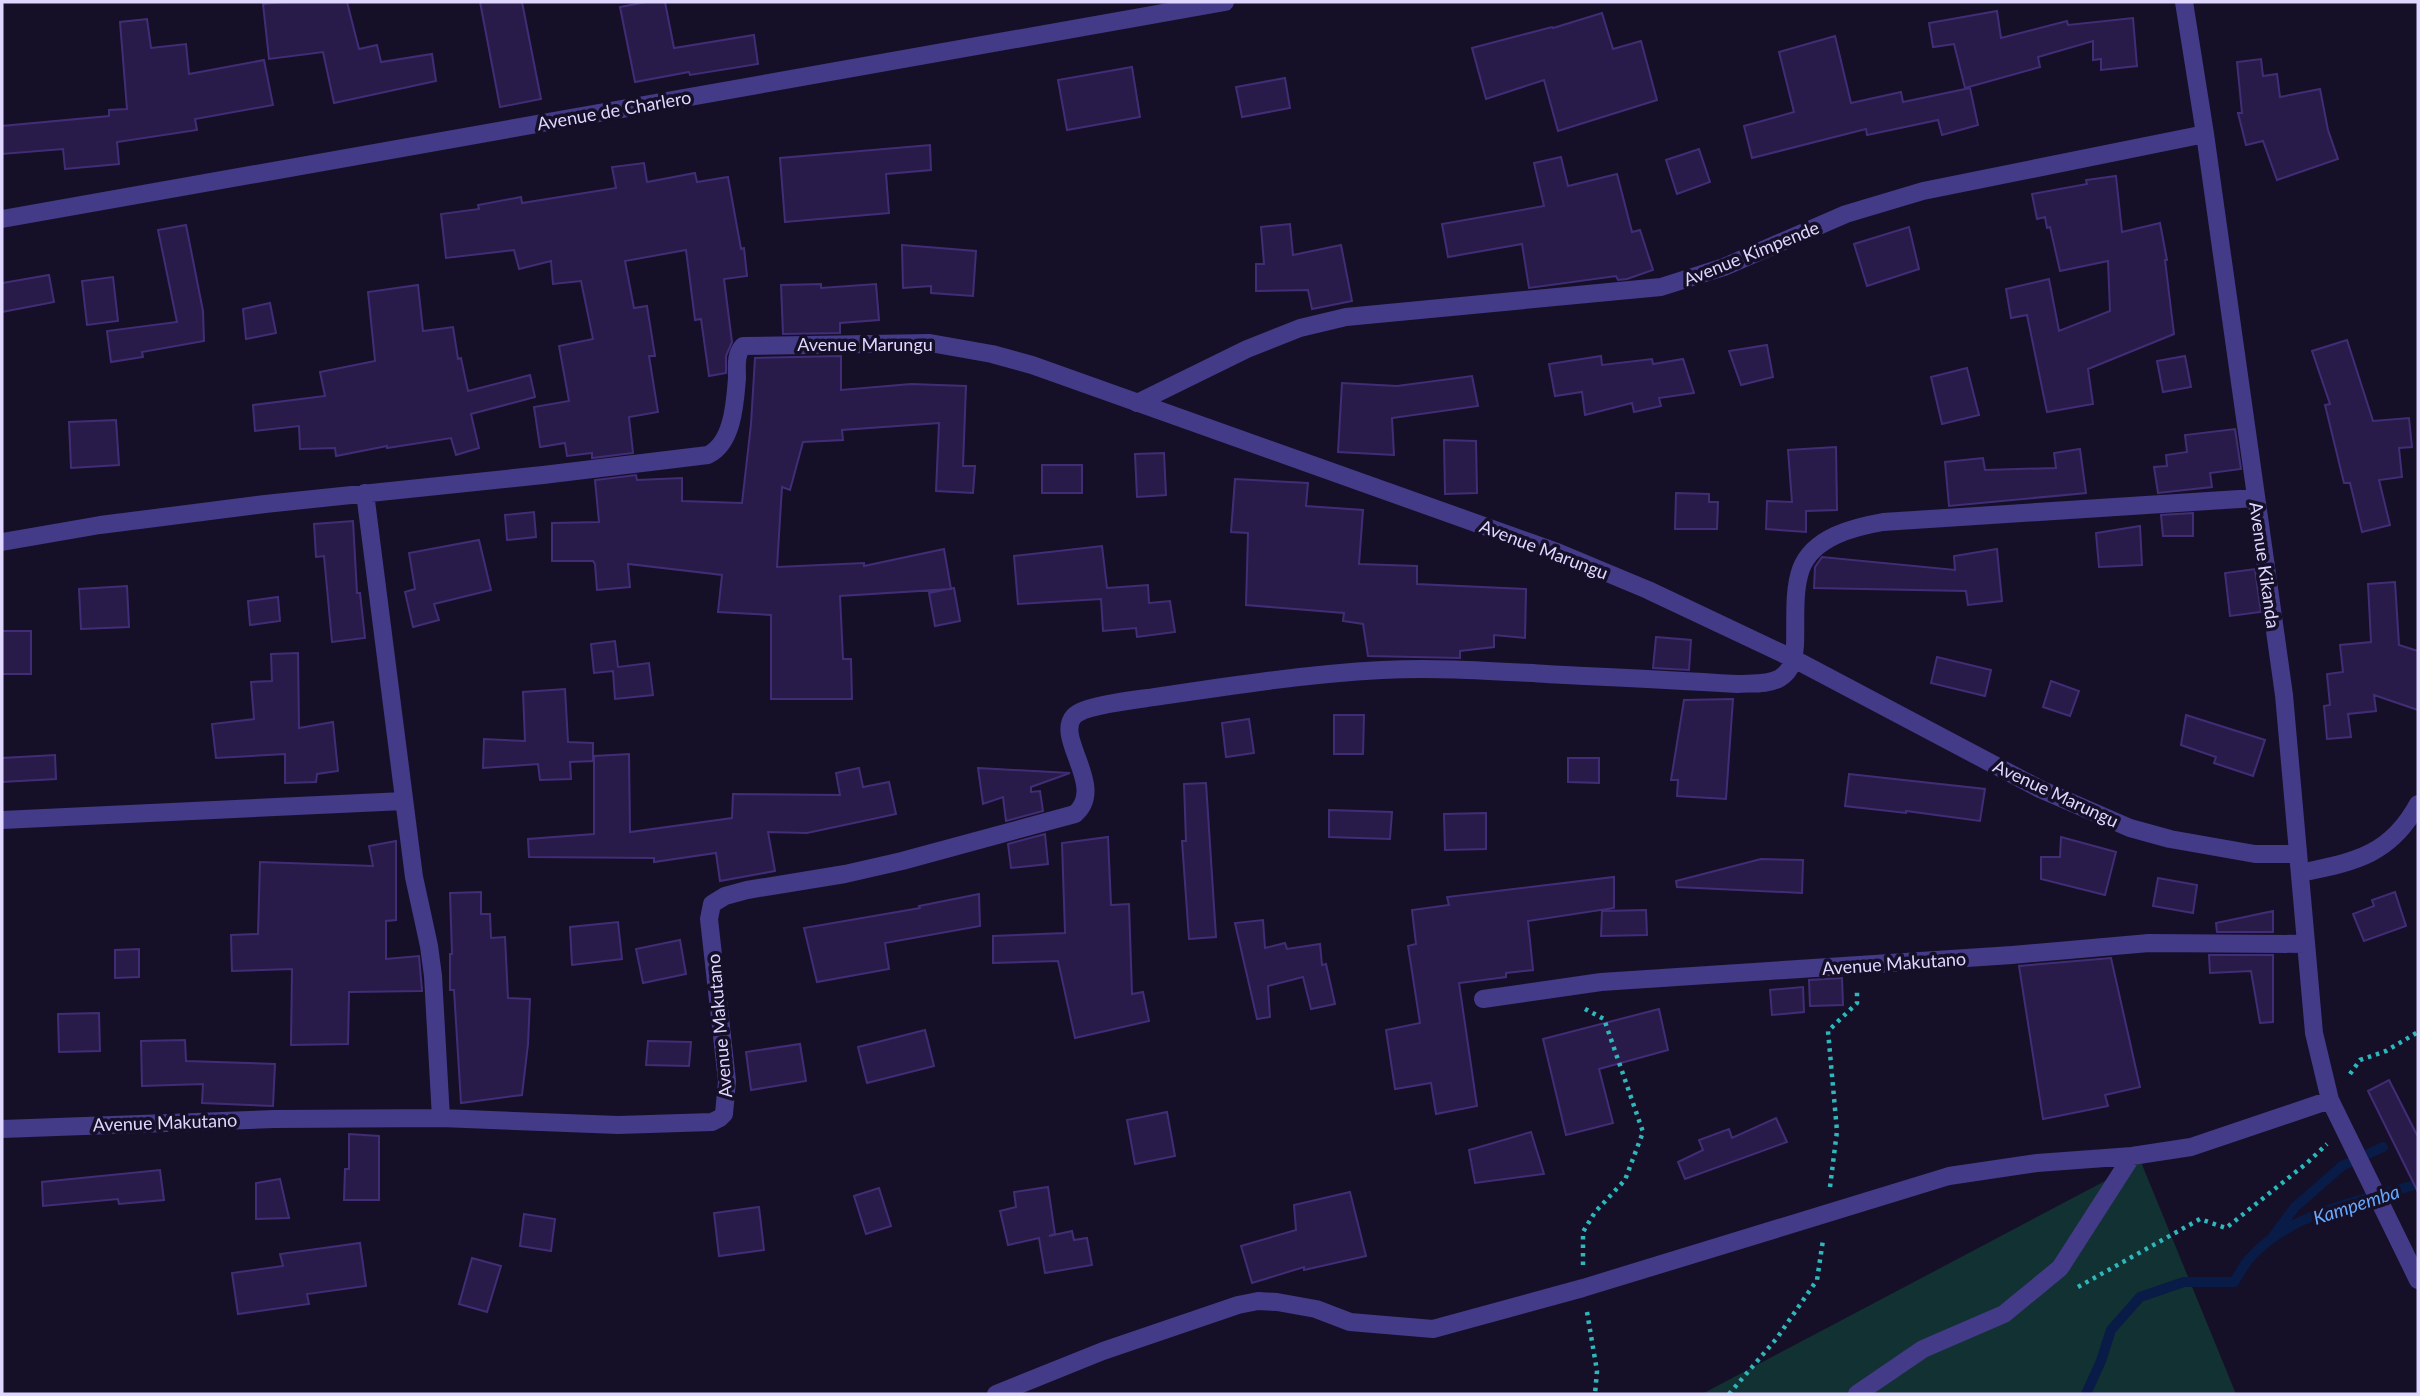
<svg xmlns="http://www.w3.org/2000/svg" width="2420" height="1396" viewBox="0 0 2420 1396" font-family="Lato,sans-serif">
<style>
.green{fill:#123132}
.lines{fill:none;stroke-linecap:round;stroke-linejoin:round}
.stream{stroke:#091b47;stroke-width:10}
.building{fill:#281b49;stroke:#412d76;stroke-width:2}
.path{stroke:#2eb8bc;stroke-width:4.5;stroke-dasharray:3.5 5;stroke-linecap:butt}
.minor{stroke:#433a88;stroke-width:18}
.labels{text-anchor:middle;dominant-baseline:central;stroke-width:7;stroke-linejoin:round;paint-order:stroke}
.street-label{font-size:18px;fill:#dfd7ff;stroke:#160f28}
.water-label{font-size:19px;font-style:italic;fill:#65aaff;stroke:#160f28}
</style>
<rect width="100%" height="100%" fill="#160f28"/>
<path class="green" d="M2141,1162l95,232h-534z"/>
<g class="lines">
<path class="stream" d="M2274,1235l21,-28 47,-41 41,-19
M2086,1394l15,-33 10,-31 29,-33 44,-15h50c5,-7 9,-16 15,-23 41,-47 112,-58 169,-75"/>
</g>
<path class="building" d="M282,2h65l12,47 18,-4 4,17 51,-8 4,27 -102,22 -11,-51 -54,7 -6,-55z
M480,2h42l19,97 -41,8z
M646,2h19l9,46 80,-13 4,29 -68,11 -1,-3 -54,10 -15,-75z
M1997,11l4,27 66,-17 1,4 65,-7 4,48 -36,4v-11l-8,1v-19l-55,16 2,10 -75,21 -11,-44 -21,3 -4,-24z
M1602,13l11,36 28,-8 16,59 -99,31 -14,-51 -58,19 -14,-51 80,-21 1,1z
M147,19l4,29 35,-4 3,30 75,-14 9,45 -78,14 2,11 -80,12 2,22 -54,5 -2,-20 -61,5v-28l107,-10v-6l18,-1 -7,-87z
M1835,36l16,67 50,-11 2,10 67,-14 8,37 -36,10 -4,-15 -71,15 -1,-6 -114,29 -8,-32 50,-14 -15,-60z
M2261,59l2,17 14,-2 3,23 40,-8 8,41 10,29 -61,21 -14,-39 -17,4 -8,-32h4l-5,-51z
M1132,67l8,50 -73,13 -9,-50z
M1285,78l5,30 -48,9 -6,-30z
M930,145l1,25 -45,4 3,39 -104,9 -5,-64z
M1699,149l11,33 -33,12 -11,-34z
M1561,157l7,29 49,-12 15,58 8,-2 13,40 -26,9 -9,1 -2,-4 -87,12 -7,-44 -74,13 -6,-33 102,-18 -10,-43z
M644,163l3,19 48,-9 2,9 31,-5 13,72 3,-1 3,28 -23,3 8,63 -6,14v17l-17,3 -8,-57 -6,1 -9,-70 -61,11 9,47 13,-2 8,50h-6l9,56 -29,5 4,36 -41,5v-5l-25,3 -2,-13 -25,4 -6,-40 35,-6 -10,-55 34,-7 -12,-58 -28,3 -2,-23 -32,8 -5,-19 -68,8 -5,-44 38,-5 -1,-4 43,-8 1,6 94,-15 -4,-21z
M2116,176l6,56 38,-9 7,37h-2l9,74 -86,35 5,35 -46,8 -20,-97 -16,3 -5,-29 43,-10 10,52 51,-20 -2,-50 -48,10 -10,-44 -3,1 -2,-11 -8,2 -5,-25 55,-10 -1,-4z
M1290,224l3,31 48,-10 11,56 -40,8 -4,-19 -52,1v-27h8l-3,-37z
M186,225l17,86 1,30 -62,11 1,5 -32,5 -4,-31 70,-9 -19,-92z
M1909,227l10,42 -52,17 -13,-42z
M902,245l74,6 -3,45 -42,-3v-7l-28,2z
M49,275l5,27 -52,10v-29z
M113,277l5,44 -31,4 -5,-44z
M821,284v4l55,-4 3,36 -39,3v10l-57,1 -2,-49z
M418,285l5,46 30,-4 5,32 3,-1 7,33 62,-16 5,22 -64,17 8,34 -23,7 -5,-17 -64,10v-2l-51,10 -1,-8 -35,1 -1,-23 -44,5 -2,-26 72,-9 -5,-24 55,-11 -7,-69z
M270,303l6,30 -30,6 -3,-30z
M2347,340l26,81 36,-3 3,29 -13,1 3,29 -23,3 11,45 -28,7 -12,-49h-6l-19,-78 5,-1 -18,-53z
M1767,345l6,32 -32,8 -12,-34z
M841,356v34l70,-6 55,2 -3,80h12l-2,27 -37,-2 3,-68 -97,7 1,10 -40,2 -13,48 -8,-3 -5,80 87,-4v3l80,-17 7,40 -111,7 3,63h8l1,40h-81v-84l-53,-3 4,-37 -94,-11 2,23 -33,3 -2,-26 -2,-3h-41v-38l47,-1 -4,-42 41,-5 1,5 45,-2v23l60,2 9,-79 4,-66z
M1601,356l1,9 50,-6 1,5 30,-5 11,34 -35,5 2,8 -27,6 -2,-9 -47,12 -3,-23 -27,4 -6,-32z
M2185,356l6,31 -28,5 -6,-31z
M1967,368l12,47 -37,9 -11,-47z
M1472,376l6,30 -86,12 2,37 -56,-3 4,-69 55,3z
M116,420l3,45 -48,3 -2,-46z
M2235,429l6,40 -31,4 2,14 -54,6 -4,-26 13,-1 -1,-11 21,-3 -2,-17z
M1444,440l32,1 1,52 -32,1z
M1836,447l1,63 -31,1v21l-40,-3 1,-28 25,1 -4,-52z
M2080,449l6,44 -137,13 -4,-44 38,-4 2,12 71,-2 -2,-15z
M1164,453l2,42 -29,2 -2,-43z
M1042,465h40v28h-40z
M1235,479l73,4 -2,23 57,4 -4,54 58,2v18l109,5 -1,49 -31,-3v12l-34,4v7l-92,-2 -5,-32 -20,-3 1,-8 -98,-8 2,-72 -17,-1z
M1676,493l33,1v8h9l-1,27h-42z
M534,512l2,25 -29,3 -2,-25z
M2193,513v23h-30l-2,-21z
M353,521l4,72h3l5,45 -33,4 -8,-86 -8,1 -2,-33z
M2140,526l2,39 -43,2 -3,-34z
M479,540l12,50 -57,14 5,16 -26,7 -8,-35 10,-3 -6,-36z
M1102,546l5,42 41,-3 1,18 21,-2 5,31 -38,5 -1,-9 -33,3 -2,-32 -83,5 -4,-48z
M1997,549l5,52 -34,4 -2,-14 -152,-3 1,-21 7,-10 133,13 -1,-14z
M2255,569l6,43 -31,4 -5,-43z
M2395,582l4,63 19,6v59l-44,-15 2,16 -28,3 3,23 -24,2 -3,-33 6,-1 -3,-31 16,-2 -3,-27 31,-3 -3,-58z
M127,586l2,41 -48,2 -2,-40z
M954,588l6,33 -25,5 -6,-33z
M278,597l2,24 -30,4 -2,-24z
M2,631h29v43h-29z
M1656,637l35,3 -2,30 -36,-2z
M615,641l3,26 31,-4 4,32 -38,4 -2,-28 -19,2 -3,-29z
M298,653l1,75 34,-6 5,49 -21,3 -1,8 -31,1v-29l-69,4 -4,-34 42,-5 -3,-37 21,-1 -1,-27z
M1937,657l54,13 -6,26 -54,-13z
M2051,681l28,10 -9,25 -27,-9z
M565,689l3,53 25,1v18l-23,1 1,17 -31,1 -2,-16 -55,4 1,-29 41,2 -2,-49z
M1733,699l-7,100 -49,-3 1,-16h-7l13,-80z
M1334,715h30l-1,39h-29z
M2186,715l79,25 -12,36 -39,-13 2,-6 -35,-12z
M1249,719l5,34 -28,4 -4,-34z
M629,754l1,78 102,-14 1,-24 107,1 -4,-22 23,-5 4,19 26,-5 7,32 -89,19 -39,-1 7,39 -55,10 -4,-28 -62,9v-4l-125,-1 -1,-18 66,-5v-78z
M55,755l1,24 -54,3v-24z
M1568,758h31v25l-31,-1z
M978,768l92,5 -39,14v5l9,-1 3,20 -37,10 -3,-24 -20,7z
M1849,774l136,15 -5,32 -74,-10v2l-61,-7z
M1206,783l10,154 -27,2 -7,-98h4l-2,-57z
M1329,810l63,2 -2,27 -61,-2z
M1486,813v36l-41,1 -1,-36z
M1045,834l3,30 -37,4 -3,-24z
M1108,837l3,68 18,-1 3,90 11,-2 6,29 -74,17 -17,-77 -65,2v-27l72,-3 -3,-90z
M2061,837l55,15 -11,43 -64,-16v-22h19z
M396,841v79l-10,1v38l33,-3 3,35 -73,1 -1,52 -57,1 1,-76 -60,2 -1,-36 27,-1 2,-72 113,4 -4,-20z
M1761,859l42,1 -1,33 -125,-6 -1,-6z
M1614,877v31l-86,13 5,49 -27,3v4l-47,6 18,123 -41,8 -5,-31 -36,6 -9,-59 34,-7 -12,-77 8,-2 -4,-34 37,-5 -2,-8z
M2158,878l39,7 -4,28 -40,-7z
M481,892v22h9l1,24 14,-1 3,61 22,1 -2,45 -6,51 -61,8 -7,-113h-4v-36h2l-2,-61z
M2395,892l11,34 -42,15 -11,-27 21,-8 -2,-6z
M979,894l1,32 -95,17 4,26 -72,13 -13,-54 116,-20 -1,-2z
M1646,910l1,25 -46,1 1,-25z
M2273,911v21h-56l-1,-9z
M1263,920l2,28 20,-5 2,6 33,-5 2,21 4,-1 9,40 -24,5 -8,-32 -35,9 2,31 -13,2 -22,-96z
M618,922l4,37 -50,6 -2,-38z
M680,940l6,34 -43,9 -7,-34z
M139,949v28l-24,1v-28z
M2209,955h64v67l-13,1 -9,-52 -41,2z
M2111,958l29,129 -35,8 3,11 -65,13 -24,-153z
M1842,978l1,27 -33,1 -1,-26z
M1803,987l1,25 -32,3 -2,-25z
M1659,1009l9,41 -69,19 14,54 -47,12 -23,-96z
M99,1013l1,38 -41,1 -1,-38z
M925,1030l9,36 -67,17 -9,-36z
M185,1040l1,21 89,3 -2,42 -71,-3 1,-19 -61,2 -1,-45z
M648,1041l43,1 -2,24 -43,-1z
M800,1044l6,37 -55,9 -5,-38z
M2389,1080l29,57v55l-50,-101z
M1167,1112l8,44 -40,8 -8,-44z
M1776,1118l11,24 -102,37 -7,-17 25,-12 -4,-10 30,-11 3,9z
M1531,1132l13,42 -69,9 -6,-33z
M349,1134l30,2v64h-35l1,-31h4z
M160,1170l4,30 -45,4 -1,-5 -75,7 -1,-24z
M280,1179l9,39 -33,1v-36z
M1048,1187l7,47 -6,2 23,-5 2,9 13,-2 5,27 -47,8 -6,-35 -31,7 -8,-34 16,-4 -2,-15z
M879,1188l12,38 -25,8 -12,-38z
M1350,1192l16,64 -62,14v-3l-52,16 -11,-37 55,-16 -2,-25z
M759,1207l5,43 -45,6 -5,-43z
M524,1214l31,5 -4,32 -31,-5z
M360,1243l6,43 -59,8 2,10 -71,10 -6,-41 51,-7 -3,-12z
M472,1258l29,8 -14,46 -28,-8z"/>
<g class="lines">
<path class="path" d="M2350,1074l10,-14 26,-9 32,-19
M1830,1187l7,-56 -9,-100 29,-28v-15
M1583,1265v-33l12,-20 30,-32 18,-48 -39,-113 -19,-10
M2078,1287l122,-68 26,9 81,-65 20,-19
M1587,1312l10,59 -2,23
M1729,1394l48,-56 40,-58 6,-40"/>
<path class="minor" d="M2184,2l21,132 79,561 30,338 16,67 88,180
M2,219l1223,-217
M1137,403l110,-54 53,-21 46,-11 315,-30 63,-20 122,-53 77,-23 282,-57
M365,493l49,384 15,69 4,30 8,142
M2,542l98,-17 165,-21 278,-29 165,-20c25,-12 27,-52 29,-77 0,-11 -2,-23 6,-32l187,-3 62,11 40,11 525,187 91,38 146,69 246,130 90,39 40,11 85,15h43
M2,820l402,-19
M2300,873c53,-11 90,-17 118,-69
M1483,999l118,-17 411,-27 137,-12 157,1
M2,1129l272,-10 167,-1 177,7 94,-3 8,-4 4,-4 3,-33 -18,-162 3,-15 13,-8 22,-6 98,-16 57,-13 173,-47c32,-27 -21,-76 -1,-98 11,-12 70,-17 87,-20 74,-11 147,-22 221,-26 55,-3 110,1 165,4 63,3 127,6 190,10 14,-1 31,1 43,-6 12,-7 14,-20 15,-33 1,-24 -2,-54 6,-76 12,-32 53,-42 82,-47l372,-24
M996,1394l107,-43 135,-46 20,-4 19,1 39,7 34,13 83,7 150,-41 366,-112 88,-13 95,-7 59,-9 139,-47
M1857,1394l66,-45 81,-35 56,-46 72,-112"/>
</g>
<g class="labels">
<g class="street-label">
<text transform="translate(614 110) rotate(-10)">Avenue de Charlero</text>
<text transform="translate(1751 253) rotate(-22)">Avenue Kimpende</text>
<text x="865" y="344">Avenue Marungu</text>
<text transform="translate(1544 549) rotate(21)">Avenue Marungu</text>
<text transform="translate(2265 565) rotate(82)">Avenue Kikanda</text>
<text transform="translate(2056 793) rotate(25)">Avenue Marungu</text>
<text transform="translate(1894 963) rotate(-4)">Avenue Makutano</text>
<text transform="translate(719 1026) rotate(-95)">Avenue Makutano</text>
<text transform="translate(165 1122) rotate(-2)">Avenue Makutano</text>
</g>
<g class="water-label">
<text transform="translate(2356 1204) rotate(-18)">Kampemba</text>
</g>
</g>
<rect width="2420" height="1396" fill="none" stroke="#dfd7ff" stroke-width="7"/>
</svg>
